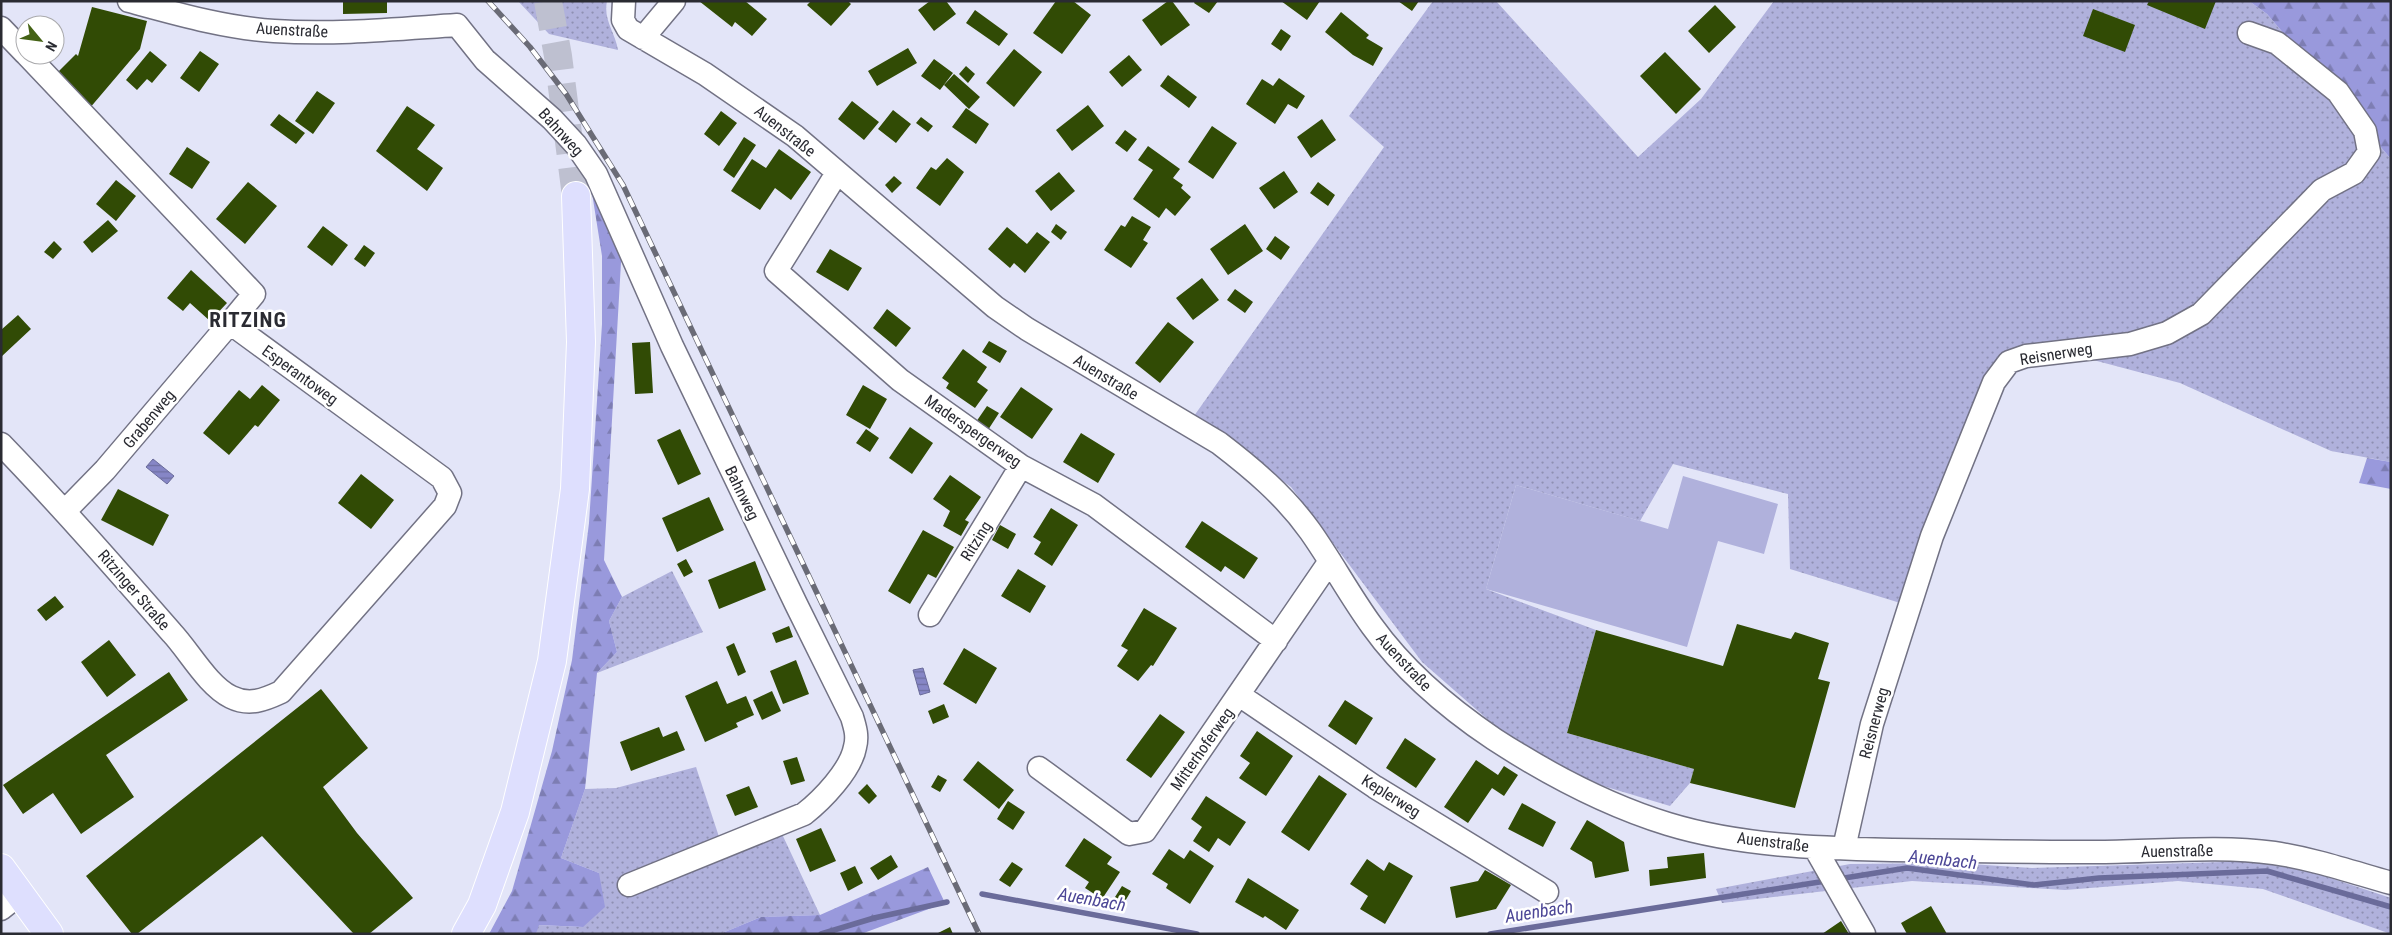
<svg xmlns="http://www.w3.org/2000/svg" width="2392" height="935" viewBox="0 0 2392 935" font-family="'Roboto Condensed',sans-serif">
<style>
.grass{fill:url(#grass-dots)}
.forest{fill:url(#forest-firs)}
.garden{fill:#b0b1dc}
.water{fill:url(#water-rules);stroke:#6a6b9a}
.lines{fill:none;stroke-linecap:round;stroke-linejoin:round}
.stream{stroke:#6a6b9a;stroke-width:5.5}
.building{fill:#314b05}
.major-tunnel{stroke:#bec0d0;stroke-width:28;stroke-dasharray:28 14;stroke-linecap:butt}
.minor-casing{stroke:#727284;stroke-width:25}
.major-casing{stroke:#fff;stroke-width:30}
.minor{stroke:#fff;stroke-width:22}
.major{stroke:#dedffe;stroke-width:28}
.rail-casing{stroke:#6a6b76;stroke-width:5.5}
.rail{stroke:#fff;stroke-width:4;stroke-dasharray:11;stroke-linecap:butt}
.labels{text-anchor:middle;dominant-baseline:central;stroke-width:5;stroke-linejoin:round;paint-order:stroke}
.street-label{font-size:16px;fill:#2a2b32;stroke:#fff}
.water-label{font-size:18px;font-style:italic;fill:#4c4696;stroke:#fff}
.district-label{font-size:21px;font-weight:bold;letter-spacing:1px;fill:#2a2b32;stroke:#fff}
</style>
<defs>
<pattern id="grass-dots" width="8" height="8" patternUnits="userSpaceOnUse" patternTransform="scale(1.25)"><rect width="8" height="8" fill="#b0b1dc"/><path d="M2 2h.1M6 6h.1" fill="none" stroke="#8f90b3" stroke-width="1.8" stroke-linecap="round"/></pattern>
<pattern id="forest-firs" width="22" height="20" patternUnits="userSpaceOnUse" patternTransform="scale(1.25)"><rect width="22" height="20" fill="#9999dc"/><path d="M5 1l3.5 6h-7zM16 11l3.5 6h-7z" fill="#7d7db3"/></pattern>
<pattern id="water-rules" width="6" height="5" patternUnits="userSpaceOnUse" patternTransform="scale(1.25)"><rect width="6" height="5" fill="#8686c6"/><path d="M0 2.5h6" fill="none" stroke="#6e6ea1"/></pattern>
</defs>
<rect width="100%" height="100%" fill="#e3e5f8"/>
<path class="grass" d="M518,1h89c-4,19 8,31 11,49l-69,-16z
M1433,1h63l142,156 63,-58 73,-98h475l18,13 124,145v303l-60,-11 -151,-68 -117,-31 -69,30 -84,224 -120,-37 -2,-75 -115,-30 -33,57 -124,-36 -30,104 110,41 -29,103 127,36 -4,14 -20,23 -127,-38 -121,-106 -131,-175 -97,-71 190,-269 -35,-31z
M672,571l31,61 -106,41 20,-21 -8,-31 13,-24z
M696,767l29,88 57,-21 38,81 -59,2 -41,17h-184l2,-9 45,2 16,-54 -38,-15 24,-69 31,-1z
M2255,861l48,8 88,29v36l-128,-45 -85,-8 -113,9 -153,-9 -190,22 -6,-14 134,-25 104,-1 78,5z"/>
<path class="forest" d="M2249,1h142v158l-124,-145z
M592,193l30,52 -18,315 18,37 -13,24 8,31 -20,21 -12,116 -24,69 38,15 6,34 -22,20 -44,-2 -3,9h-47l23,-43 40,-140 20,-91 17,-137 13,-199v-68z
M2367,458l24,4v27l-32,-6z
M928,867l17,36 -84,31h-141l41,-17 59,-2z"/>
<path class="garden" d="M1683,476l95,28 -14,50 -46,-13 -31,106 -201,-58 30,-104 152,44z"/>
<path class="water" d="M153,459l21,17 -7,8 -21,-17z
M923,668l7,24 -10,3 -7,-25z"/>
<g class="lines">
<path class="stream" d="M1838,879l69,-11 127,17 65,-7 168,-7 124,36
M982,894l215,40
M821,934l53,-16 73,-16
M1490,934l336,-53"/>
</g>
<path class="building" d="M343,1h44v12l-44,1z
M699,1h46l22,18 -15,17 -17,-14 -3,5z
M811,1h37l3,3 -20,22 -24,-21z
M930,1h16l10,13 -22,17 -16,-21z
M1056,1h17l18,14 -29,39 -29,-21z
M1168,1h4l18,24 -29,21 -19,-26z
M1195,1h23l-9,12 -15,-10z
M1281,1h39l-13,19z
M1398,1h21l-7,10z
M2149,1h67l-11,28 -58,-24z
M1715,5l21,22 -27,26 -21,-22z
M92,7l55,14 -7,28 -51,60 -35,-33 22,-22 2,2z
M2093,9l42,16 -10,27 -42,-16z
M975,10l33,24 -9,12 -33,-23z
M1341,12l28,23 -3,3 17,10 -10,18 -20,-11 -28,-23z
M1281,29l10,7 -10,15 -10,-7z
M55,47l4,5 -11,11 -8,-8h15z
M908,48l9,15 -40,23 -9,-15z
M1014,49l28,23 -28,35 -28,-24z
M150,51l17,14 -15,18 -5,-4 -10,11 -11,-10z
M200,51l19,13 -20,28 -19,-14z
M1665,52l36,37 -25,25 -36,-38z
M1129,55l13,15 -20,17 -13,-15z
M934,59l19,14 -13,17 -19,-14z
M966,66l9,8 -7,9 -9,-9z
M954,74l26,23 -11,12 -25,-24z
M1168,75l29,22 -8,11 -29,-22z
M1279,78l26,18 -8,13 -9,-5 -13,20 -29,-20 16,-25 11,7z
M317,91l18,12 -22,31 -18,-13z
M852,101l27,21 -15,18 -26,-21z
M1088,105l16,21 -32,25 -16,-21z
M407,106l28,19 -18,24 26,19 -16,23 -51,-40z
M966,108l23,16 -13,20 -24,-17z
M893,110l18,14 -15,19 -18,-14z
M721,111l16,12 -18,23 -15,-12z
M279,114l26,19 -9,11 -26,-19z
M921,117l12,9 -5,6 -12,-9z
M1322,119l14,21 -25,18 -14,-21z
M1212,126l25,17 -24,36 -25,-17z
M1125,130l12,9 -10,13 -12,-9z
M744,137l12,8 -22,33 -11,-8z
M1148,146l32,23 -7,9 10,7 -2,3 10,9 -16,19 -9,-8 -7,10 -26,-19 20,-29 -15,-10z
M187,147l23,15 -18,27 -23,-15z
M779,149l32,23 -20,28 -16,-12 -15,22 -29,-19 21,-32 14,9z
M947,158l17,14 -24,34 -24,-18 15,-21 5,3z
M1284,171l14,21 -24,17 -15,-21z
M1059,172l16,19 -24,20 -16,-20z
M894,176l8,7 -10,10 -7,-8z
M116,180l20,16 -20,25 -20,-17z
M248,182l29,24 -32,38 -29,-25z
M1318,182l17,13 -7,11 -18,-13z
M1132,216l19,11 -8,13 5,3 -17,25 -27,-18 17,-25 4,2z
M108,220l10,11 -26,22 -9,-11z
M1056,224l11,8 -6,8 -10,-8z
M1245,224l18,27 -35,24 -18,-26z
M323,226l25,19 -16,21 -25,-19z
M1007,227l20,17 10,-12 13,10 -25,31 -11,-10 -4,5 -22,-19z
M1275,236l15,11 -9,13 -15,-11z
M54,241l8,8 -9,10 -9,-7z
M364,245l11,8 -10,14 -11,-8z
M830,249l32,19 -14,23 -32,-19z
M191,270l36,33 -17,18 -20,-18 -7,8 -16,-13z
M1202,278l17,22 -26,20 -17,-22z
M1235,289l18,13 -8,11 -18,-13z
M887,309l24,19 -15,19 -23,-19z
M18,315l13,14 -30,28v-27z
M1168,322l26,20 -34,41 -25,-20z
M989,341l18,10 -7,12 -18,-11z
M650,342l3,51 -18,1 -3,-51z
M963,349l24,18 -10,15 11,8 -13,18 -29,-20 3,-5 -7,-5z
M262,385l18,15 -22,27 -3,-2 -26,30 -26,-22 36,-43 11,9z
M863,385l24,14 -17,30 -24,-14z
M1021,387l32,22 -21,30 -32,-22z
M987,406l12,7 -11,17 -12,-8z
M910,427l23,16 -21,31 -23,-16z
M680,429l21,45 -23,11 -21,-45z
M866,429l13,9 -9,14 -14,-9z
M1081,433l34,21 -17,29 -35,-21z
M361,474l33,26 -23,29 -33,-26z
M950,475l31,22 -16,23 4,2 -8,14 -18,-10 7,-15 -17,-12z
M118,489l51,26 -16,31 -52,-26z
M709,497l15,33 -47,22 -15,-34z
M1051,508l27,17 -26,41 -18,-12 7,-12 -8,-5z
M1202,521l56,37 -14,21 -19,-13 -4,6 -36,-25z
M1000,525l16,9 -8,15 -16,-9z
M923,530l31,17 -18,31 -8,-4 -18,30 -22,-13z
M686,559l7,13 -9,5 -7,-13z
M755,561l11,29 -47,19 -11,-29z
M1018,569l28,17 -16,27 -29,-17z
M55,596l9,11 -18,14 -9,-11z
M1144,608l33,20 -24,38 -2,-1 -13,16 -21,-15 11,-16 -7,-4z
M1737,624l54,15 4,-7 34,11 -11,36 12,3 -35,126 -105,-25 4,-14 -127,-36 29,-103 127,36z
M789,626l4,11 -17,6 -4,-10z
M109,640l27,35 -29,22 -26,-35z
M734,643l12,29 -8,4 -12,-29z
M964,648l33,20 -21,36 -33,-20z
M796,660l13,34 -26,10 -13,-33z
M169,672l19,28 -82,55 28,42 -53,37 -28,-41 -30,21 -20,-29z
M717,681l10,23 19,-8 8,19 -18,8 2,4 -33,15 -20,-46z
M321,689l47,59 -45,39 34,46 56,65 -44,36h-15l-92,-98 -125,98h-5l-46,-58z
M772,691l9,20 -19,9 -9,-20z
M1345,700l28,18 -17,27 -28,-19z
M944,704l5,13 -16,7 -5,-13z
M1160,714l25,18 -34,46 -25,-18z
M659,727l4,10 14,-6 8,19 -54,21 -11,-29z
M1257,731l36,25 -27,40 -27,-18 11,-15 -10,-7z
M1405,738l31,21 -20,29 -30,-20z
M797,757l8,24 -14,4 -8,-24z
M1476,760l22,15 6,-9 14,9 -14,21 -12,-8 -24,35 -24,-16z
M978,761l36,29 -15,19 -36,-29z
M938,775l9,5 -7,12 -9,-5z
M1319,775l28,19 -38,57 -28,-19z
M867,784l10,12 -8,8 -11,-11z
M749,786l9,21 -23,9 -9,-21z
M1206,796l40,26 -16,24 -12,-8 -9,14 -16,-11 9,-14 -11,-8z
M1008,801l17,11 -12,18 -16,-11z
M1522,803l34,19 -13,25 -35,-18z
M1587,820l37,22 5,29 -34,7 -3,-16 -22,-13z
M821,828l15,33 -26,11 -14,-33z
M1084,838l28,19 -5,7 13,8 -18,27 -17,-11 4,-6 -24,-16z
M1169,849l15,10 6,-9 24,16 -24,38 -24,-16 2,-4 -16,-10z
M1704,853l2,25 -56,8 -1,-16 19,-2 -1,-11z
M891,855l7,12 -20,13 -8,-12z
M1367,859l17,12 5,-9 24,14 -28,48 -25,-15 8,-13 -18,-12z
M1012,862l11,7 -13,18 -11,-7z
M855,866l8,17 -15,8 -8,-18z
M1485,870l26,15 -15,24 -40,9 -6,-31 28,-6z
M1248,878l51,32 -13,20 -21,-14 -2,2 -28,-16z
M1122,886l9,5 -7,12 -9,-6z
M1931,906l16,28h-40l-6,-11z
M1841,921l8,13h-27z
M950,927l3,7h-17z"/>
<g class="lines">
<path class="major-tunnel" d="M548,1l10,55 18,140"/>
<g class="minor-casing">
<path id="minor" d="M129,1c48,13 96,27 145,30 61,4 122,-2 183,-6l28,35 67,59 24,26 20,29 76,172 124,258 56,113c3,10 6,19 3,30 -4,23 -33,53 -51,67l-175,71
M624,1l-1,19 5,9 77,45 90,62 200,171 32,22 192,114c34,26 66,53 91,88 22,31 40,65 62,95 33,46 76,82 122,113 54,35 112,66 174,85 72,22 150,24 225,26 69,1 138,2 207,2 58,0 117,-7 174,1 40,6 78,19 117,30
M1,28l24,25
M643,38l31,-37
M837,173l-61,98 124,109 121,86 73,39 182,136
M1,444c59,61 115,125 171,189 17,18 36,53 59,64 18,9 33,3 50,-5l164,-186 5,-13 -8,-15 -212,-155 24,-29 -227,-239
M65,511l40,-41 125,-147
M930,615l91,-149
M1239,695l136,92 172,105
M1039,768l90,66 16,-3 185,-270
M1815,848l49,86
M1844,848l28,-124 60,-188 62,-154 15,-20 17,-6 104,-12 37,-11 34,-19 121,-124 32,-17 15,-21 -4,-21 -27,-39 -61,-49 -28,-10
M1,909l20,-16"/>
</g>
<g class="major-casing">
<path id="major" d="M1,868l48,66
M466,934l16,-29 33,-93 37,-151 23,-172 6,-147 -5,-146"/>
</g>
<use href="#minor" class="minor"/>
<use href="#major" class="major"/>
<g class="rail-casing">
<path id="rail" d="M488,1l42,46 36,47 57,91 356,749"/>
</g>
<use href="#rail" class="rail"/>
</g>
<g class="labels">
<g class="street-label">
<text transform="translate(292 30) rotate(3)">Auenstraße</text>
<text transform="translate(785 131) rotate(38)">Auenstraße</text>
<text transform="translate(561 132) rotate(48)">Bahnweg</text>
<text transform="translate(2056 354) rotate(-9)">Reisnerweg</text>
<text transform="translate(300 375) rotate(36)">Esperantoweg</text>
<text transform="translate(1106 377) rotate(31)">Auenstraße</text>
<text transform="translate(149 419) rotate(-50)">Grabenweg</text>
<text transform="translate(973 431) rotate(35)">Maderspergerweg</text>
<text transform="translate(742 493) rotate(64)">Bahnweg</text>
<text transform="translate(976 541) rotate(-58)">Ritzing</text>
<text transform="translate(134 590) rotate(49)">Ritzinger Straße</text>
<text transform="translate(1404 662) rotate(47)">Auenstraße</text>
<text transform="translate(1874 723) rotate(-75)">Reisnerweg</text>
<text transform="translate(1202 749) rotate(-55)">Mitterhoferweg</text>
<text transform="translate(1391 796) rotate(32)">Keplerweg</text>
<text transform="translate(1773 842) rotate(7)">Auenstraße</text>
<text transform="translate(2177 851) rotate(-1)">Auenstraße</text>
</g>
<g class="water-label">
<text transform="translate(1943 859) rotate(6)">Auenbach</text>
<text transform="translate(1092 899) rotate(10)">Auenbach</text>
<text transform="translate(1539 911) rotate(-9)">Auenbach</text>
</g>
<g class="district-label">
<text x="248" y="320">RITZING</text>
</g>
</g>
<rect width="2392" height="935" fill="none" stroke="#2a2b32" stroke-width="5"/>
<g transform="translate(40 40) rotate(119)"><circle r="24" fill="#ffffff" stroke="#aaaaad"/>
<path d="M0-4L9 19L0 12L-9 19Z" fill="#446215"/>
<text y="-8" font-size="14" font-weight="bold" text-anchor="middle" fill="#2a2b32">N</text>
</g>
</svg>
